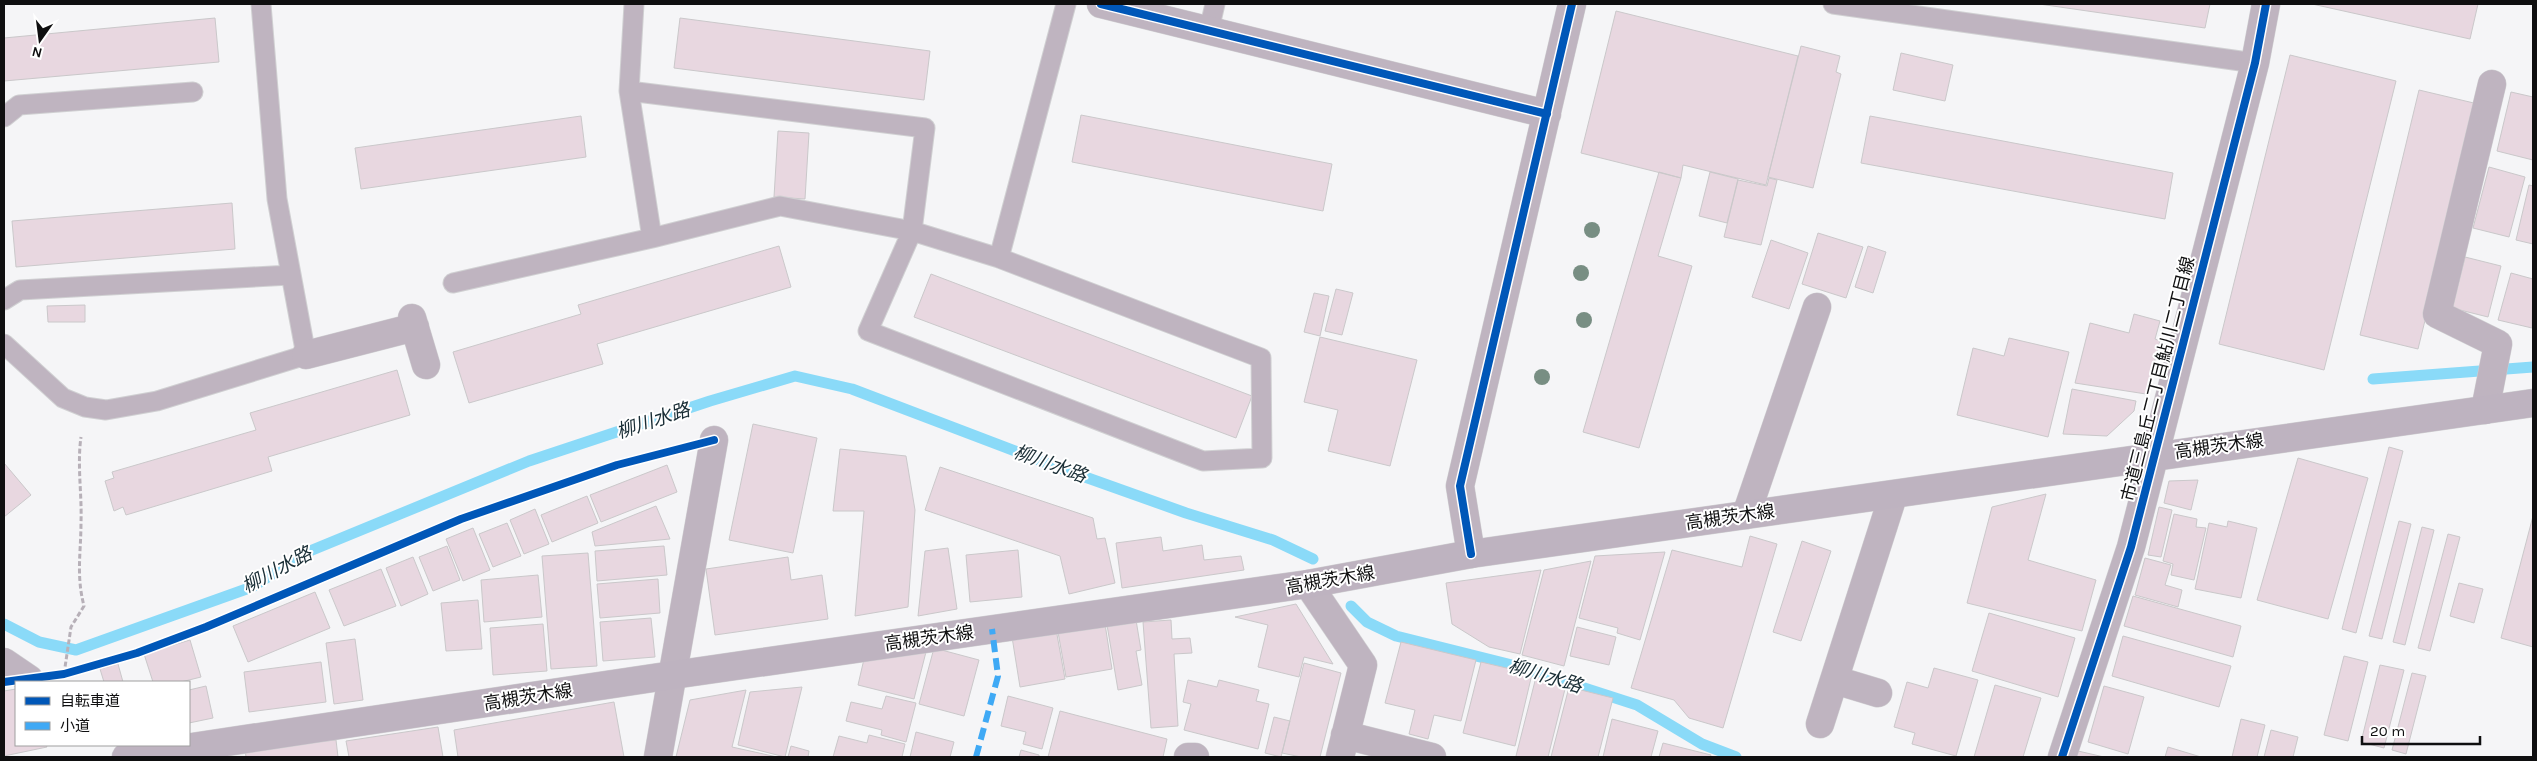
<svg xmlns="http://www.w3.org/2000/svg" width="2537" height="761" viewBox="0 0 2537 761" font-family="Karla,'Noto Sans JP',sans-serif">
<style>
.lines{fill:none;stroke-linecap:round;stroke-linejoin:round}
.stream{stroke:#8adaf8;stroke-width:11}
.building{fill:#e8d7e0;stroke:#cac8ca}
.lane-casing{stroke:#d0d0d2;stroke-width:21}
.street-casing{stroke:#d0d0d2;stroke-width:29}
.secondary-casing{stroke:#d0d0d2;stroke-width:29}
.path{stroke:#b7b0b8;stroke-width:3;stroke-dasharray:5 2.5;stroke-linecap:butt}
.lane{stroke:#bfb4c0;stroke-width:19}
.street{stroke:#bfb4c0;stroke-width:28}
.secondary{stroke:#beb3c0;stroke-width:28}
.quiet{stroke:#3fa9f5;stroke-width:6;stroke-dasharray:12 6;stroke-linecap:butt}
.cycleway-casing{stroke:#fff;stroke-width:11}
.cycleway{stroke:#0057b8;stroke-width:8}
.tree{fill:#788e83}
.labels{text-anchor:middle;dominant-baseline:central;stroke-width:4;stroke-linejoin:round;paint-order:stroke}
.street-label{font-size:18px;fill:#0f0f10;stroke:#fff}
.water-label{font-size:19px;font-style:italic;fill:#192d35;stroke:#fff}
</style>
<rect width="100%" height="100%" fill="#f5f5f7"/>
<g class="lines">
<path class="stream" d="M2373,379l160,-12
M1351,606l16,16 29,14 120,30 121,39 65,39 34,13
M4,624l35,18 37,8 176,-63 53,-34 224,-92 181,-60 85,-25 57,13 205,78 129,46 87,27 40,19"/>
</g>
<path class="building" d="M2039,4h171l-5,24z
M2312,4h166l-8,35z
M1616,11l182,45 -32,129 -83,-20 -2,13 -100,-25z
M215,18l4,44 -215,19v-43z
M680,18l250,33 -6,49 -250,-32z
M1801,46l39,10 -4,16 5,2 -28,114 -45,-11z
M1901,53l52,12 -8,36 -52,-11z
M2290,55l106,26 -72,289 -105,-26z
M2419,90l59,14 -60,245 -58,-14z
M2511,92l22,5v63l-36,-9z
M1081,115l251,49 -9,47 -251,-49z
M581,116l5,41 -225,32 -6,-41z
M1870,116l303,57 -8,46 -304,-56z
M778,131l31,2 -4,66 -31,-2z
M2489,167l36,10 -16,60 -36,-9z
M1659,172l22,6 -23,78 34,10 -53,182 -56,-16z
M1710,172l28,7 -11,44 -28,-7z
M1769,178l8,2 -16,65 -37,-8 14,-57 29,6z
M2529,185l4,1v58l-17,-4z
M232,203l3,46 -219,18 -4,-46z
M1818,233l45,14 -17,51 -44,-14z
M1771,240l37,13 -19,56 -37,-12z
M779,246l12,41 -194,57 6,20 -134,39 -16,-51 128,-38 -3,-9z
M1868,246l18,6 -13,41 -18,-6z
M2465,257l36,9 -13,51 -36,-9z
M2511,273l22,6 -1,49 -34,-8z
M931,274l321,122 -16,42 -322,-121z
M1336,289l17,4 -11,42 -17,-4z
M1314,293l15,3 -9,40 -16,-4z
M85,305v17h-37l-1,-16z
M2134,314l26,7 -5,18 5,2 -14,53 -71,-11 15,-60 39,10z
M1320,337l97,23 -27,106 -62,-15 10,-41 -34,-8z
M2009,338l60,14 -21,85 -91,-22 16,-67 31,8z
M397,370l13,45 -142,42 4,14 -146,44 -3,-8 -9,4 -9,-30 9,-3 -2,-6 144,-42 -6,-17z
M2072,389l64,12 -2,10 -27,25 -44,-2z
M753,424l64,14 -24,115 -64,-13z
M2389,447l14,4 -47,182 -14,-4z
M840,449l66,7 9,54 -7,97 -53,9 9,-105h-31z
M2298,458l70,20 -40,141 -71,-19z
M4,463l27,32 -27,22z
M667,465l10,27 -76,30 -11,-27z
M940,467l153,51 4,21 8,-1 10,45 -46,11 -9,-38 -135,-46z
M2198,480l-7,30 -27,-7 5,-22z
M2046,494l-18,66 68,20 -14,51 -115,-28 25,-96z
M587,496l11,27 -46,19 -11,-27z
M656,506l14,33 -75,7 -3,-14z
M2159,507l13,3 -11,47 -13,-2z
M535,509l14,35 -25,10 -14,-34z
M2174,514l23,5 -1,8 10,1 -12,52 -23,-5 2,-11 -10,-3z
M2533,516v131l-32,-9z
M2228,521l29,7 -16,70 -46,-9 14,-66 18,4z
M2399,521l12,3 -29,115 -13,-3z
M507,523l14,33 -28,11 -14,-33z
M2422,527l12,3 -29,115 -12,-3z
M473,528l17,42 -27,11 -17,-42z
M2448,534l12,3 -30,114 -12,-3z
M1750,536l27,8 -54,184 -34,-10 -15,-18 -43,-12 41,-138 70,17z
M1161,537l2,14 39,-6 2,15 37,-4 3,14 -122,18 -6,-45z
M1802,541l29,10 -30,90 -28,-9z
M447,546l13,34 -27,11 -14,-34z
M664,546l3,29 -70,6 -2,-30z
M948,548l9,61 -39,7 7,-65z
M1018,550l4,47 -52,5 -4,-47z
M1665,552l-25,88 -23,-7 1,-5 -39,-10 16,-62z
M588,553l9,113 -46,3 -9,-113z
M413,557l15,37 -27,12 -15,-38z
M788,557l3,23 31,-5 6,44 -113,16 -9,-66z
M2145,558l26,7 -6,20 17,5 -4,17 -43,-12z
M1591,561l-27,105 -42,-11 22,-85z
M381,569l15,37 -52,20 -15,-36z
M1541,570l-21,84 -31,-7 -37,-23 -6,-41z
M538,575l4,42 -58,5 -3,-42z
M658,579l2,34 -60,5 -3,-34z
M2459,583l24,6 -9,34 -24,-7z
M315,592l15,36 -82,34 -15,-36z
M2133,596l108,30 -8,31 -109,-31z
M478,600l4,49 -36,2 -5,-48z
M1296,604l37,60 -29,-7 -5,20 -41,-10 10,-42 -33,-8z
M1989,613l86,25 -17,59 -86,-26z
M651,618l4,39 -52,4 -3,-39z
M1136,620l5,30 -5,1 6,34 -24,5 -11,-65z
M1171,620l1,19 18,-1 2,15 -18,1 4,72 -27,2 -8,-106z
M543,624l4,47 -54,4 -3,-47z
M1105,624l7,45 -46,8 -8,-45z
M1577,627l39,10 -7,28 -39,-9z
M1056,629l9,50 -45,8 -8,-50z
M2123,636l108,30 -12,41 -107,-31z
M355,639l8,61 -29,4 -8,-61z
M190,640l11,37 -20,5h-28l-9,-28z
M1401,642l75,18 -15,61 -27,-6 -6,24 -19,-5 6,-24 -30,-7z
M927,648l-13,51 -56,-14 6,-26z
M934,648l45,12 -15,56 -45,-12z
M2344,656l24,6 -20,79 -24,-6z
M321,662l5,40 -77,10 -5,-40z
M1481,662l51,12 -17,72 -52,-13z
M1304,663l37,10 -21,84h-19l-19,-4z
M118,664l5,18h-19l-4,-13z
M2380,665l24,5 -20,78 -23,-6z
M1934,668l44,12 -22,76 -44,-12 3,-11 -21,-6 13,-45 21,6z
M2412,673l14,3 -20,78 -14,-4z
M1536,677l30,8 -18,72h-29l-3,-1z
M1188,680l29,7 2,-7 40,10 -3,11 13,3 -11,45 -74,-19 7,-26 -8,-2z
M1995,685l46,13 -18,59h-49z
M206,686l7,32 -24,5v-33z
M2104,686l40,11 -16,57 -40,-12z
M802,687l-17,70 -47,-12 12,-53z
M1569,687l44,11 -15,59h-47z
M16,689v56h30l1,2 -43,9v-65z
M746,690l-14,57 45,10h-101l14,-57z
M886,696l30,7 -10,39 -25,-7 1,-5 -36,-9 5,-19 31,7z
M1008,696l45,12 -11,41 -19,-5 3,-12 -25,-6z
M614,702l10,55h-166l-4,-27z
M1060,711l107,28 -4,18h-115z
M1274,717l16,4 -9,36 -16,-4z
M1612,719l46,12 -7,26h-48z
M2241,719l24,6 -8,32h-25z
M438,727l5,30h-94l-3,-16z
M2271,730l27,7 -5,20h-29z
M916,732l38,10 -4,15h-40z
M869,735l36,9 -3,13h-69l6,-21 28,7z
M336,740l2,17h-92l-1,-8z
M1663,743l48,12 -1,2h-51z
M791,746l18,5 -1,6h-20z
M2168,747l33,10h-36z
M1021,750l18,5v2h-20z
M2078,751l26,6h-28z"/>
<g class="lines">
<g class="lane-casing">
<path id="lane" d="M634,4l-5,87 23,147
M1833,4l422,59
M1209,30l6,-26
M4,117l15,-12 174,-13
M912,231l87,27 262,100 1,100 -59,3 -335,-130z
M999,258l67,-254
M453,283l199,-45 128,-32 132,25 13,-103 -296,-37
M4,300l16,-10 270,-15
M4,344l59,54 22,9 21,3 51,-9 149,-46 -29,-156 -16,-195"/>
</g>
<g class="street-casing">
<path id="street" d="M1101,4l446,110
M412,318l14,47
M306,355l109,-28
M2485,410l13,-66 -61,-30 55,-230
M1746,515l71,-208
M1471,554l-11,-68 112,-482
M1308,584l55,81 -23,92
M4,662l25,17
M1835,680l43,13
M1820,724l73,-228
M1345,735l87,22
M658,757l56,-317
M1188,757h7
M2062,757l69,-210 124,-484 11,-59"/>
</g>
<g class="secondary-casing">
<path id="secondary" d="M126,757l547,-82 635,-91 163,-30 1062,-151"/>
</g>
<path class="path" d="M64,674l7,-47 13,-21c-8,-31 -3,-53 -3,-84 1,-28 -4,-57 0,-85"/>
<use href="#lane" class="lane"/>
<use href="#street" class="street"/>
<use href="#secondary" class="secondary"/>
<path class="quiet" d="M976,757l22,-81 -6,-47"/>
<g class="cycleway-casing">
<path id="cycleway" d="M1101,4l446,110
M1471,554l-11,-68 112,-482
M4,682l60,-8 73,-21 69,-26 255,-108 156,-54 97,-25
M2062,757l69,-210 124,-484 11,-59"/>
</g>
<use href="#cycleway" class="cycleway"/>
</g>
<g class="tree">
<circle cx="1592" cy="230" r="8"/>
<circle cx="1581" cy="273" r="8"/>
<circle cx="1584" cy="320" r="8"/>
<circle cx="1542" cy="377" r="8"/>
</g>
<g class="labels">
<g class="street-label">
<text transform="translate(2158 379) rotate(-76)">市道三島丘二丁目鮎川二丁目線</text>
<text transform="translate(2219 446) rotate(-8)">高槻茨木線</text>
<text transform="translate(1730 517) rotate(-8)">高槻茨木線</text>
<text transform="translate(1330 580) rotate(-10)">高槻茨木線</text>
<text transform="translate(929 638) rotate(-8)">高槻茨木線</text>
<text transform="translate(528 697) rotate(-9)">高槻茨木線</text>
</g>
<g class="water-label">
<text transform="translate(653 421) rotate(-18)">柳川水路</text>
<text transform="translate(1050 464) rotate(20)">柳川水路</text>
<text transform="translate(277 570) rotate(-28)">柳川水路</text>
<text transform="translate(1545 676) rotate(17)">柳川水路</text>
</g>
</g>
<rect width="2537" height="761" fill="none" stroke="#0f0f10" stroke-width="10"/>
<rect x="15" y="681" width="175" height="65" fill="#ffffff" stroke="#9f9f9f"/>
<rect x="25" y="697" width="25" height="8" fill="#0057b8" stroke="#9f9f9f"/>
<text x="60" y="706" font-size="15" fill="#0f0f10">自転車道</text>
<rect x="25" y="722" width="25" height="8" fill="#3fa9f5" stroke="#9f9f9f"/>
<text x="60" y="731" font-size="15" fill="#0f0f10">小道</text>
<g transform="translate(40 40) rotate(194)" stroke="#ffffff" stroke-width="4" paint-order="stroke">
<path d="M0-4L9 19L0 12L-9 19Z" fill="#0f0f10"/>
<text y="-8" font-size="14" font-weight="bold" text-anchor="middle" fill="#0f0f10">N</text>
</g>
<path d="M2362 736v8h118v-8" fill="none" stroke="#0f0f10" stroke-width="2.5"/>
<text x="2370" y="736" font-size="15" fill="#0f0f10" stroke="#ffffff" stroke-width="4" paint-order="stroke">20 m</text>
</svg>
